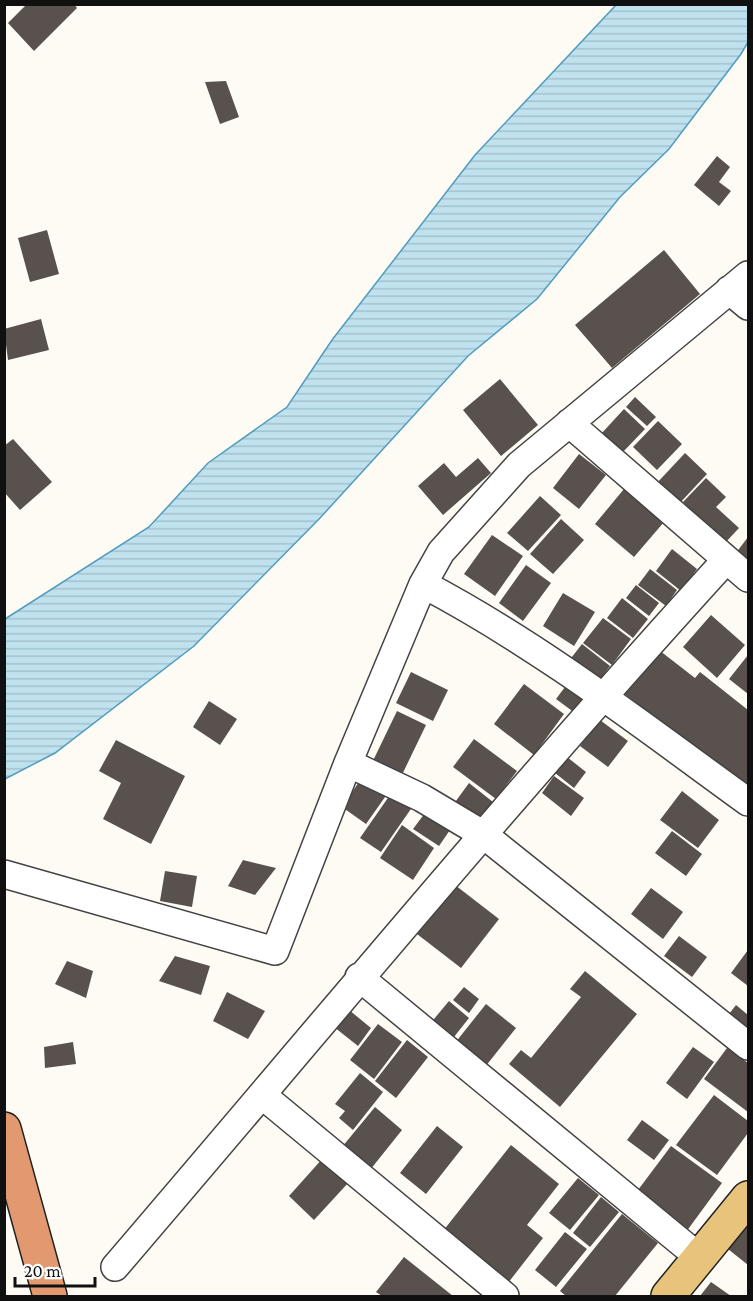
<svg xmlns="http://www.w3.org/2000/svg" width="753" height="1301" viewBox="0 0 753 1301" font-family="'Crimson Pro',serif">
<style>
.water{fill:url(#water-rules);stroke:#509cbd;stroke-width:1.5}
.building{fill:#58514e}
.lines{fill:none;stroke-linecap:round;stroke-linejoin:round}
.minor-casing{stroke:#434343;stroke-width:30}
.major-casing{stroke:#212121;stroke-width:36}
.highway-casing{stroke:#212121;stroke-width:36}
.minor{stroke:#fff;stroke-width:27}
.major{stroke:#e8c37b;stroke-width:33}
.highway{stroke:#e2996f;stroke-width:33}
</style>
<defs>
<pattern id="water-rules" width="6" height="5" patternUnits="userSpaceOnUse" patternTransform="scale(1.5)"><rect width="6" height="5" fill="#c0e2ef"/><path d="M0 2.5h6" fill="none" stroke="#a4c1cc"/></pattern>
</defs>
<rect width="100%" height="100%" fill="#fefbf5"/>
<path class="water" d="M616,5h132v37l-7,12 -72,95 -49,48 -83,102 -69,57 -148,162 -126,128 -139,107 -50,26v-160l144,-92 59,-64 79,-56 45,-67 143,-185z"/>
<path class="building" d="M27,4h47l3,4 -43,43 -26,-28z
M226,81l13,36 -19,7 -15,-42z
M717,156l13,11 -11,15 12,9 -12,15 -25,-21z
M47,230l12,44 -29,8 -12,-44z
M664,250l36,44 -88,74 -37,-43z
M41,319l8,31 -41,10 -4,-31z
M500,379l38,46 -37,31 -38,-46z
M635,397l21,20 -9,9 -21,-19z
M624,409l21,20 -23,24 -21,-19z
M658,421l24,23 -25,26 -24,-23z
M13,439l39,43 -32,28 -16,-18v-46z
M685,453l22,21 -29,31 -22,-21z
M579,454l27,21 -27,34 -26,-21z
M478,458l13,15 -48,42 -25,-29 26,-23 12,14z
M706,478l20,19 -10,10 23,21 -14,15 -42,-41z
M624,489l40,33 -30,35 -39,-33z
M540,496l21,19 -33,36 -21,-18z
M561,519l23,21 -31,34 -23,-20z
M492,535l31,21 -28,40 -31,-22z
M748,537v26l-12,-10z
M672,549l25,20 -16,22 -25,-20z
M526,565l25,18 -28,38 -24,-18z
M650,569l27,21 -11,16 -28,-21z
M636,585l23,18 -10,13 -23,-18z
M563,593l32,19 -21,34 -31,-20z
M622,598l26,21 -15,19 -26,-20z
M711,615l34,30 -28,33 -34,-31z
M603,618l28,21 -19,26 -29,-22z
M582,644l28,22 -13,18 -29,-22z
M655,647l40,31 5,-6 48,38v80l-127,-99z
M748,655v39l-19,-15z
M411,672l37,18 -15,31 -37,-18z
M571,679l19,14 -15,20 -19,-14z
M524,684l40,30 -30,41 -40,-31z
M209,701l28,18 -17,26 -27,-18z
M397,711l29,14 -27,56 -29,-14z
M600,720l28,21 -20,26 -28,-21z
M474,739l43,32 -21,28 -43,-32z
M116,740l69,36 -34,68 -48,-25 18,-36 -22,-12z
M567,757l19,15 -12,16 -19,-15z
M365,773l25,17 -24,34 -24,-17z
M554,776l30,22 -13,18 -29,-23z
M469,783l24,19 -17,22 -23,-19z
M682,791l37,29 -21,28 -38,-28z
M392,792l21,14 -32,46 -21,-14z
M425,813l25,17 -11,16 -26,-17z
M402,825l32,23 -21,32 -33,-22z
M672,831l30,23 -16,22 -31,-23z
M243,860l33,8 -21,27 -27,-9z
M165,871l32,5 -5,31 -32,-6z
M455,885l44,34 -38,49 -44,-34z
M651,888l32,24 -20,27 -32,-25z
M679,936l28,21 -15,20 -28,-21z
M748,950v36l-17,-13z
M175,956l35,10 -9,29 -42,-14z
M67,961l26,10 -7,27 -31,-14z
M585,971l52,43 -77,93 -51,-43 12,-14 10,8 50,-61 -11,-8z
M464,987l15,12 -10,14 -16,-13z
M227,992l38,19 -17,28 -35,-18z
M449,1001l20,17 -19,24 -21,-17z
M486,1004l30,24 -31,39 -30,-24z
M343,1005l28,23 -13,18 -29,-23z
M736,1005l12,10v29l-26,-21z
M378,1024l24,18 -28,37 -24,-19z
M407,1040l21,17 -32,41 -21,-17z
M73,1042l3,22 -31,4 -1,-21z
M693,1047l21,15 -27,37 -21,-16z
M727,1048l21,15v49l-44,-33z
M360,1073l23,19 -30,38 -14,-12 6,-7 -10,-7z
M714,1095l34,26v12l-31,42 -41,-30z
M375,1107l27,23 -32,40 -28,-23z
M642,1120l27,20 -15,20 -27,-20z
M437,1126l26,21 -37,47 -26,-21z
M511,1145l48,39 -32,41 16,13 -35,45 -65,-52z
M671,1146l51,37 -36,49 -51,-38z
M323,1158l26,24 -35,38 -25,-24z
M578,1178l21,17 -29,35 -21,-17z
M601,1197l18,15 -29,35 -17,-14z
M622,1214l36,29 -43,53h-49l-6,-5z
M748,1222v43l-20,-16z
M565,1232l22,17 -31,38 -21,-17z
M404,1257l49,39h-71l-6,-4z
M711,1282l20,14h-31z"/>
<g class="lines">
<g class="minor-casing">
<path id="minor" d="M729,290l19,16
M569,423l179,155
M423,584c116,61 220,142 325,218
M348,763l74,35 62,37 264,211
M4,874l271,77 73,-188 75,-179 18,-32 78,-87 229,-190
M359,977l341,281
M262,1095l243,201
M115,1267c203,-237 401,-477 611,-707"/>
</g>
<g class="major-casing">
<path id="major" d="M668,1296l80,-98"/>
</g>
<g class="highway-casing">
<path id="highway" d="M4,1129l46,167"/>
</g>
<use href="#minor" class="minor"/>
<use href="#major" class="major"/>
<use href="#highway" class="highway"/>
</g>
<rect width="753" height="1301" fill="none" stroke="#101010" stroke-width="12"/>
<path d="M15 1277v9h80v-9" fill="none" stroke="#101010" stroke-width="3"/>
<text x="24" y="1277" font-size="18" fill="#101010" stroke="#ffffff" stroke-width="4.5" paint-order="stroke">20 m</text>
</svg>
